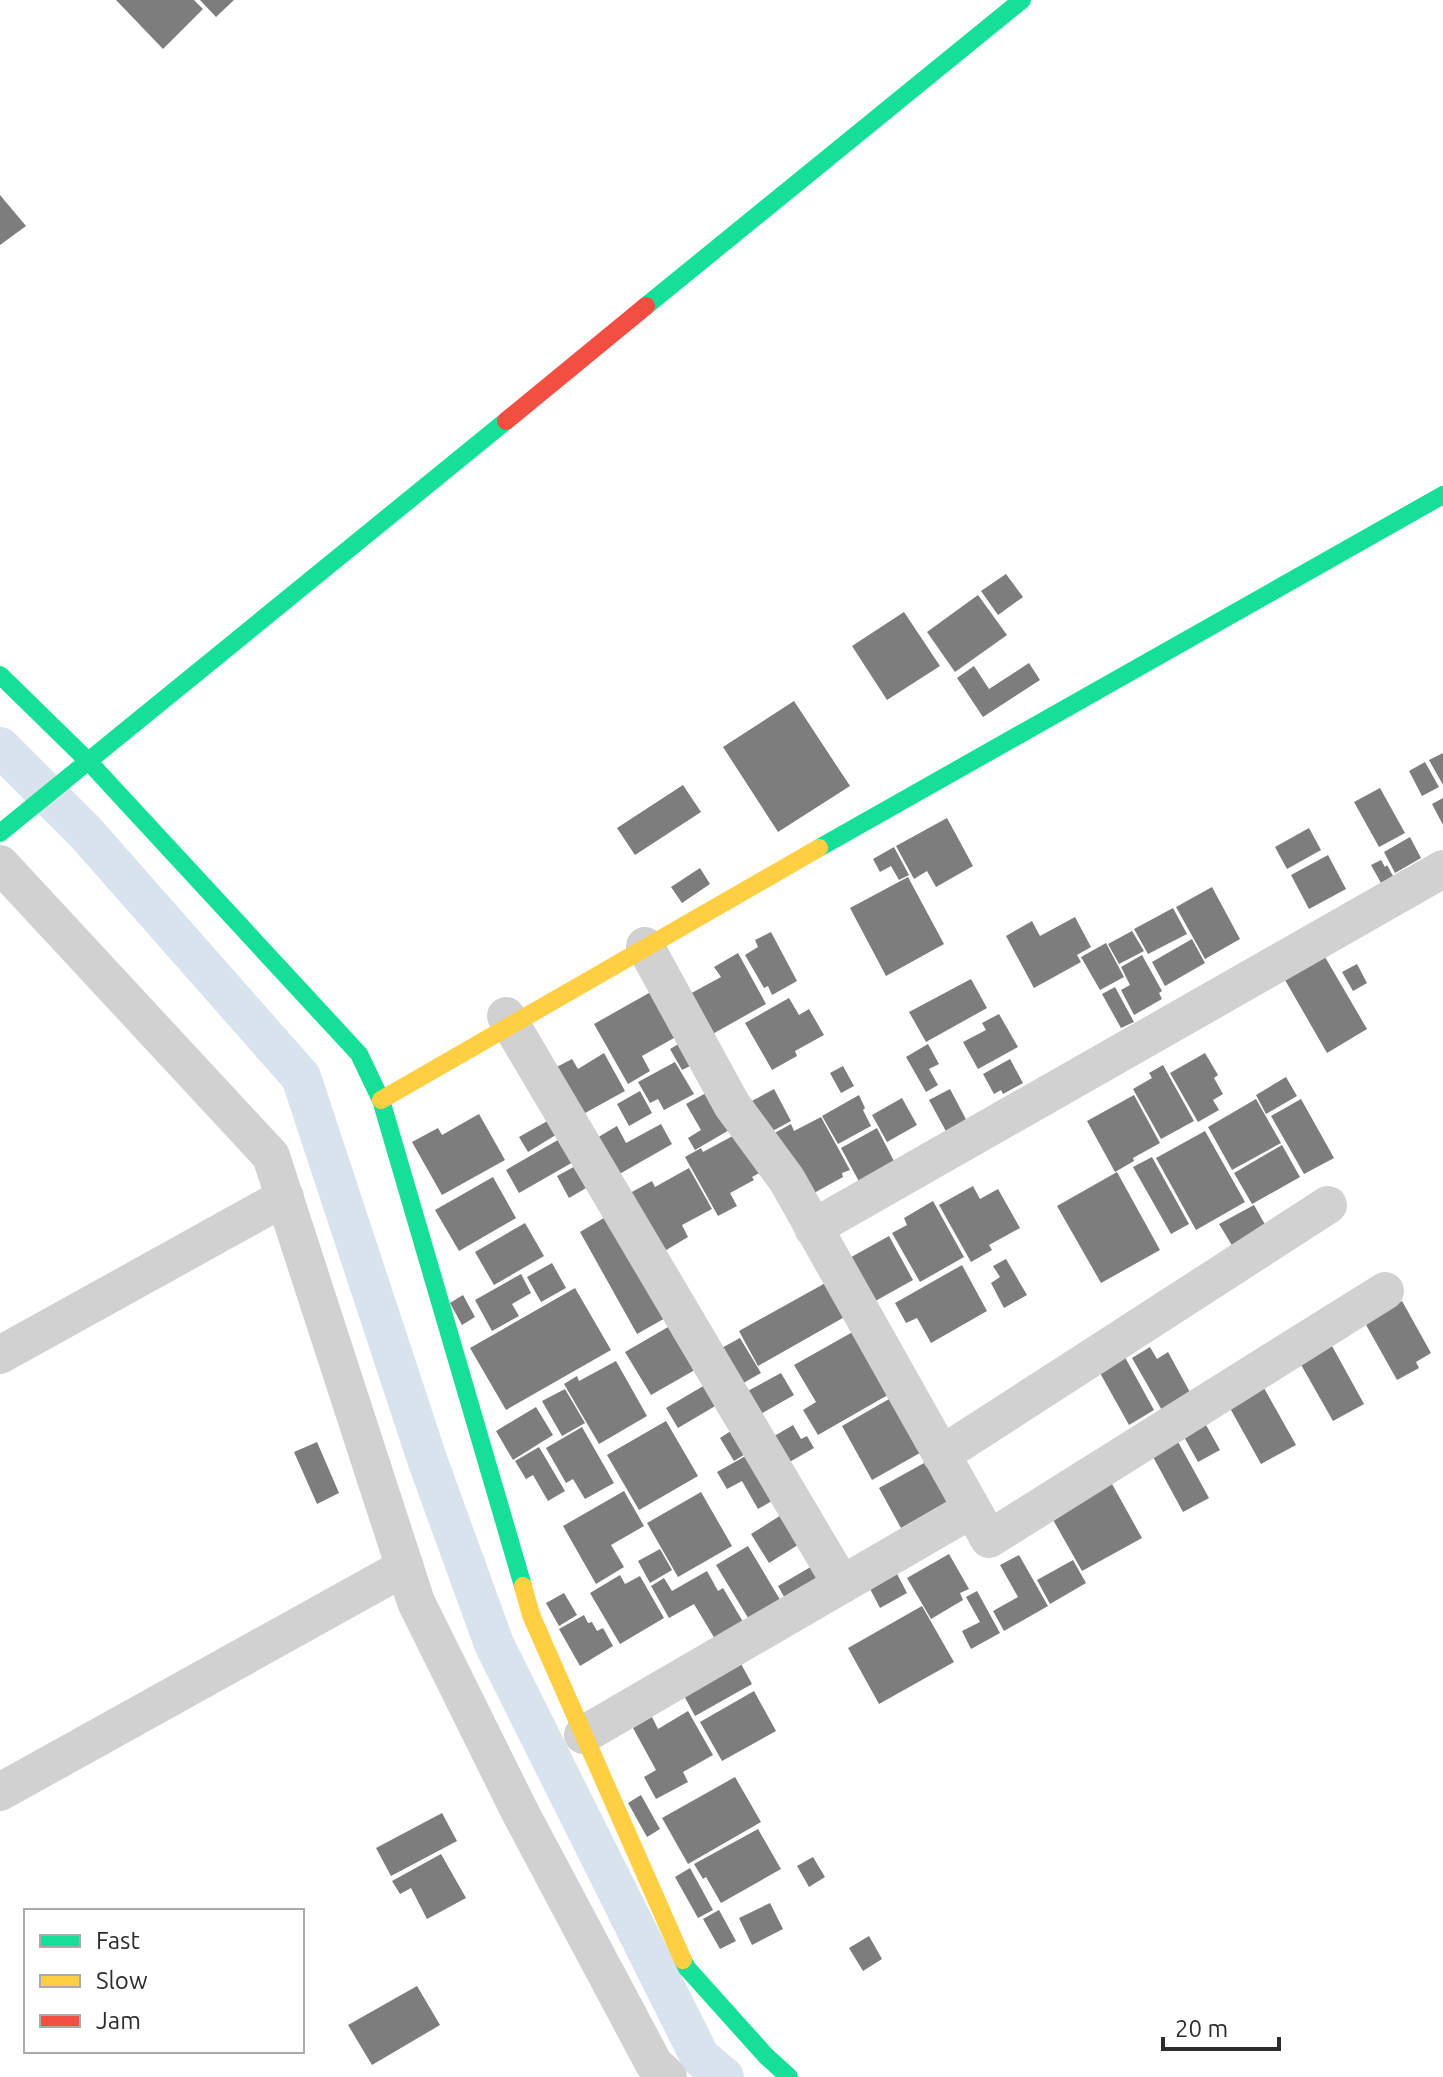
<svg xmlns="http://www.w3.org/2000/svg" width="1443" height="2077" viewBox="0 0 1443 2077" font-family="Ubuntu,sans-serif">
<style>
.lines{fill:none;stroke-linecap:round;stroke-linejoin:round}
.canal{stroke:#d9e3ee;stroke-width:40}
.building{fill:#7d7d7d}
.street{stroke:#d1d1d1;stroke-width:38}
.fast{stroke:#16e098;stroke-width:18}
.slow{stroke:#ffcf43;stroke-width:18}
.jam{stroke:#f24e42;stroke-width:18}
</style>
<rect width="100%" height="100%" fill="#fff"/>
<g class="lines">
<path class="canal" d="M0,747l86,86 215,244 127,385 66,182 206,413 24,20"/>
</g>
<path class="building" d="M116,0h78l9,9 -40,40z
M200,0h34l-18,17z
M0,195l26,31 -26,19z
M1006,574l17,23 -25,18 -17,-24z
M978,595l29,40 -52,37 -28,-40z
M904,612l36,54 -53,34 -35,-54z
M1029,663l11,17 -57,37 -26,-39 17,-12 15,23z
M794,701l56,85 -72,46 -55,-85z
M1443,753v32l-14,-25z
M1425,762l14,25 -17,9 -13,-25z
M683,785l18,27 -66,43 -18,-27z
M1380,788l25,45 -26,14 -25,-45z
M1443,798v27l-11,-21z
M947,818l26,48 -37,21 -9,-16 -13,8 -18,-33z
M1309,828l12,22 -34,19 -12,-22z
M1410,837l11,21 -26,15 -11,-21z
M894,847l15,28 -10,5 -8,-14 -11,6 -7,-13z
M1328,855l18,34 -37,20 -18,-34z
M1381,860l4,7 2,-2 6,11 -12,7 -10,-18z
M700,868l10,16 -28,19 -11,-16z
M908,877l36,67 -58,32 -36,-68z
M1212,887l28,52 -35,20 -29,-52z
M1173,908l14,26 -39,20 -14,-25z
M1075,917l16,30 -14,8 4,7 -47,26 -28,-52 26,-15 8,15z
M1132,931l12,20 -25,13 -11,-20z
M771,932l26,49 -25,14 -4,-9 -4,2 -19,-33 13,-8 -3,-7z
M1192,939l13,24 -40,23 -13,-24z
M1106,943l18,34 -24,13 -19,-33z
M738,953l28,51 -57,32 -23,-40 35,-19 -7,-10z
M1142,955l20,36 -3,2 3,6 -28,16 -13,-25 9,-5 -9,-18z
M1325,957l42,72 -40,24 -42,-73z
M1357,964l10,19 -14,8 -11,-19z
M971,979l16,29 -61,34 -17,-30z
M1115,987l19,35 -13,6 -19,-34z
M656,989l25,45 -39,22 8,15 -22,13 -34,-60z
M789,998l10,17 10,-6 15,26 -29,16 2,5 -25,14 -27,-47z
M999,1014l19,33 -40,22 -15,-27 23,-12 -4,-7z
M687,1039l13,22 -18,9 -12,-21z
M928,1044l11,20 -10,5 9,16 -12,7 -20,-35z
M604,1053l21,38 -49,27 -27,-47 23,-12 6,10z
M1205,1053l13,22 -4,3 9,16 -10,6 6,10 -21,12 -28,-49z
M1010,1059l13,24 -20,11 -2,-4 -7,4 -11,-20z
M675,1062l19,32 -30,16 -6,-11 -8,4 -12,-21z
M1163,1065l31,56 -33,18 -28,-50 19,-11 -3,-5z
M843,1066l11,20 -13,7 -11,-20z
M1286,1077l11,19 -31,18 -10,-19z
M774,1089l17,32 -24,13 -17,-32z
M950,1089l19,36 -21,10 -19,-35z
M640,1091l12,22 -23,13 -12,-22z
M706,1093l30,33 -41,24 -7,-12 13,-8 -15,-26z
M859,1095l6,13 -2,2 8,16 -33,18 -16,-28z
M1134,1095l26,48 -27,15 1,3 -19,11 -28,-51z
M902,1098l15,27 -30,17 -15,-27z
M1256,1099l25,44 -49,27 -24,-43z
M1301,1099l33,59 -30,16 -33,-58z
M479,1114l26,46 -63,35 -30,-53 26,-14 4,7z
M821,1117l29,53 -8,3 1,4 -38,21 -34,-63 20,-11 3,7z
M551,1119l8,14 -31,19 -9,-15z
M661,1124l11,20 -56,32 -21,-37 22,-13 9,17z
M877,1128l20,39 -35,20 -21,-39z
M1205,1131l40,71 -49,28 -40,-72z
M740,1132l23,39 -11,6 2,3 -24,13 7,13 -19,10 -33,-59 16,-9 2,4z
M563,1137l12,24 -56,32 -13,-23z
M1282,1145l18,32 -48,27 -18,-31z
M1152,1157l37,67 -18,10 -38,-67z
M581,1163l12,21 -24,14 -12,-22z
M689,1168l23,41 -30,16 6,12 -25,15 -33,-59 22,-12 3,6z
M1117,1172l43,78 -59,33 -44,-77z
M493,1177l23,41 -57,33 -24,-41z
M973,1186l7,13 18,-10 22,39 -31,17 3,5 -21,12 -32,-57z
M933,1201l31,56 -44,25 -28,-49 15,-8 -3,-7z
M1254,1205l13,23 -34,19 -14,-23z
M609,1215l58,102 -30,17 -57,-102z
M525,1223l19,33 -50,29 -19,-33z
M889,1236l24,44 -43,24 -24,-44z
M1006,1259l21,36 -23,13 -13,-25 9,-6 -7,-11z
M552,1263l14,25 -25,14 -14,-25z
M962,1265l25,46 -56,32 -14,-25 -11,5 -11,-20z
M521,1274l10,19 -19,11 7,12 -27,15 -17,-31z
M829,1281l19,34 -90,51 -19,-35z
M575,1288l36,62 -105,60 -36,-62z
M463,1295l12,22 -13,8 -12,-22z
M1402,1301l29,52 -15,9 3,6 -22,12 -32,-57z
M675,1323l25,44 -49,28 -26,-43z
M858,1329l35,63 -75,43 -15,-25 13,-8 -22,-37z
M740,1338l21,35 -23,13 -20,-36z
M1332,1346l32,58 -31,17 -33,-58z
M1150,1347l7,12 11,-7 24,44 -29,16 -31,-54z
M1121,1350l33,60 -25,15 -34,-61z
M616,1361l31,55 -48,28 -35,-60 13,-8 2,5z
M781,1373l13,22 -35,20 -13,-23z
M1260,1381l36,64 -35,19 -35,-63z
M710,1382l12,20 -44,26 -12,-20z
M565,1389l20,34 -23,13 -20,-35z
M896,1395l31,54 -55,31 -30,-54z
M536,1407l17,28 -40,25 -17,-29z
M666,1421l32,55 -59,34 -32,-55z
M793,1425l8,14 6,-3 7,12 -28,16 -15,-26z
M1206,1425l14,25 -22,12 -14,-25z
M582,1427l32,56 -29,16 -12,-20 -7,4 -20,-35z
M734,1429l13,24 -13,8 -14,-23z
M1177,1440l32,58 -26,14 -31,-57z
M317,1442l22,51 -22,11 -23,-52z
M539,1447l26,44 -17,10 -15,-26 -7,4 -11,-18z
M751,1453l26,45 -19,11 -16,-28 -15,8 -10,-17z
M933,1458l22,39 -54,31 -22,-40z
M1112,1484l30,54 -60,33 -30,-53z
M624,1491l20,35 -33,19 13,22 -28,17 -33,-58z
M701,1492l31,54 -54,31 -31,-54z
M783,1514l18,29 -32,20 -18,-29z
M748,1546l37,62 -32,18 -37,-61z
M660,1549l12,21 -22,13 -12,-22z
M949,1554l20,35 -9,4 3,7 -32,19 -24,-41z
M1019,1555l29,51 -44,25 -11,-20 25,-14 -18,-32z
M1073,1560l13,23 -36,21 -13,-24z
M814,1565l15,25 -37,21 -14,-25z
M894,1568l13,25 -27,15 -13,-25z
M707,1571l11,20 5,-3 26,44 -28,17 -27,-45 -25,14 -18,-32 13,-8 8,13z
M620,1575l5,9 15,-8 24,42 -44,26 -30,-51z
M977,1591l23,42 -29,16 -9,-18 18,-9 -14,-25z
M564,1593l13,22 -18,11 -13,-23z
M922,1606l32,56 -75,42 -31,-56z
M584,1615l4,8 4,-1 5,9 6,-3 10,18 -33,20 -21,-37z
M734,1651l18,33 -57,32 -18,-33z
M754,1691l22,40 -54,30 -22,-39z
M688,1711l25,44 -30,17 5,10 -32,17 -12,-22 12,-7 -23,-42 19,-11 6,12z
M735,1777l26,45 -73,42 -26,-46z
M641,1795l19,34 -13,8 -19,-34z
M442,1813l15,28 -66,35 -15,-28z
M758,1829l23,40 -60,34 -15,-26 -3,2 -9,-15z
M441,1854l25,44 -39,21 -16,-31 -11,6 -8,-13z
M813,1857l12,20 -16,10 -12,-21z
M690,1868l23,42 -15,8 -23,-41z
M770,1903l13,26 -31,16 -13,-27z
M719,1910l17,31 -16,8 -17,-30z
M869,1936l13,23 -19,12 -14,-23z
M417,1986l23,39 -68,40 -24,-40z"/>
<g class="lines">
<path class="street" d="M0,864l271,292 145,446 104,210 134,252 14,13
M645,946l87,159 55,75 202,359 396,-248
M506,1016l336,569
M813,1228l630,-359
M0,1355l285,-158
M941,1455l387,-250
M583,1735l389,-226
M0,1792l405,-225"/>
<path class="fast" d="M646,306l376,-306
M0,675l89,87 270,292 22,46 142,486
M0,833l506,-412
M819,848l624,-353
M683,1960l4,8 79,88 23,21"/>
<path class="slow" d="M381,1100c146,-83 291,-169 438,-252
M523,1586l8,29 152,345"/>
<path class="jam" d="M506,421l140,-115"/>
</g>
<rect x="24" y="1909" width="280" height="144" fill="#ffffff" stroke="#ababab" stroke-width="2"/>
<rect x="40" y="1935" width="40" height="12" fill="#16e098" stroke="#ababab" stroke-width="2"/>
<text x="96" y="1949" font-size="24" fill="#2c2c2c">Fast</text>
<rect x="40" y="1975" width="40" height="12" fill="#ffcf43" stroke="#ababab" stroke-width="2"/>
<text x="96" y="1989" font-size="24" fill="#2c2c2c">Slow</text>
<rect x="40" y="2015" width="40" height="12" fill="#f24e42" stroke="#ababab" stroke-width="2"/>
<text x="96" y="2029" font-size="24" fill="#2c2c2c">Jam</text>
<path d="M1163 2037v12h116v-12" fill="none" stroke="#2c2c2c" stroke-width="4"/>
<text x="1175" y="2037" font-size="24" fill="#2c2c2c" stroke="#ffffff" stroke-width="6" paint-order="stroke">20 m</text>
</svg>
